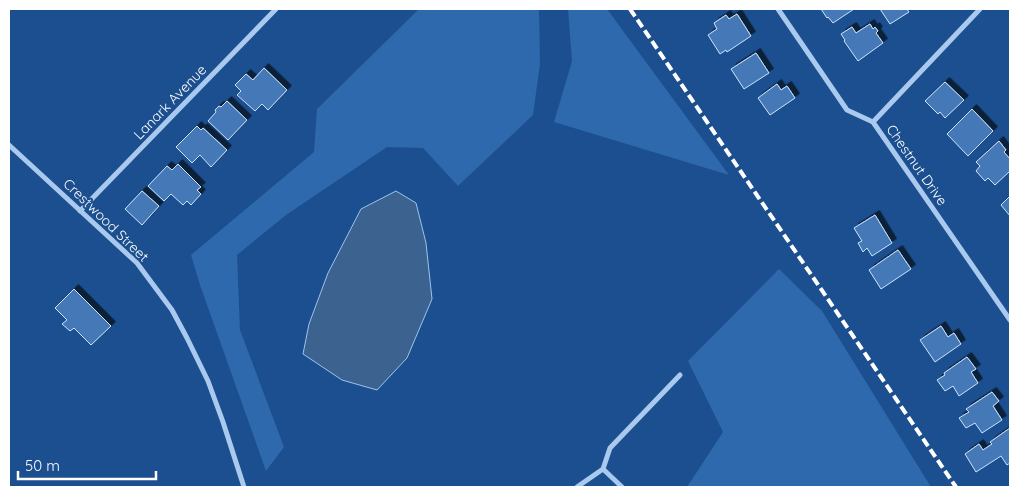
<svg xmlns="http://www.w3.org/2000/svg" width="1019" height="496" viewBox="0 0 1019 496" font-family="Quicksand,sans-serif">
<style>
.green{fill:#2e69ad}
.water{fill:#3c6290;stroke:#9cc4f0}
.building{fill:#4478b7;stroke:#cfe3fa;filter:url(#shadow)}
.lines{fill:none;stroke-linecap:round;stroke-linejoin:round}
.street{stroke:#a9c9ee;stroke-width:5}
.rail{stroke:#fff;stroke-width:4;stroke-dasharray:9 4;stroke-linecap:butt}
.labels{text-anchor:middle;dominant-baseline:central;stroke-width:4;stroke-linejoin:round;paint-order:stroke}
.street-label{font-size:14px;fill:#fff;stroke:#1b4f8f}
</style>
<defs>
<filter id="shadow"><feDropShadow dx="4.5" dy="-4.5" stdDeviation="0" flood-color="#0009"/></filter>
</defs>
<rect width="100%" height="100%" fill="#1b4f8f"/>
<path class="green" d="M419,9h120l1,55 -7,51 -75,71 -35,-38 -36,-1 -101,68 -49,40 3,75 44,117 -18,24 -66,-186 -9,-30 123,-103 3,-43z
M568,9h39l122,166 -175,-53 18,-61z
M779,269l43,42 109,176h-244l36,-55 -35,-71z"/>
<path class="water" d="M396,191l20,12 10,40 6,56 -25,59 -30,32 -35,-10 -39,-26 6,-30 19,-51 33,-64z"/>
<path class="building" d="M821,9h33l-21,14 -5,-6 -1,1z
M880,9h27l2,3 -19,12z
M737,14l14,22 -24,16 -1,-2 -6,4 -12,-19 9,-6 -3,-6 12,-8 3,4z
M870,24l3,5 2,-2 3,4 -2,2 7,10 -25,18 -14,-20 1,-1 -4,-6 11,-7 4,6z
M756,53l13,20 -25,16 -13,-20z
M264,68l23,22 -19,20 -6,-6 -7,7 -18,-16 4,-4 -6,-6 11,-11 7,6z
M945,82l19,18 -19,18 -5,-6 -2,2 -13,-13z
M777,84l4,6 6,-4 8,12 -25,17 -12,-17z
M227,101l20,19 -19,20 -20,-19 8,-9 -1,-2 4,-4 2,1z
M972,109l21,22 -25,25 -21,-22z
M197,126l4,4 2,-2 24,22 -16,17 -11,-12 -8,8 -16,-16z
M999,141l7,9 -2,2 6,7v12l-15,14 -7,-7 -3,3 -9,-10 4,-5 -4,-4z
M178,164l23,23 -4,3 4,4 -10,11 -4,-4 -4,4 -12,-11 -7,7 -16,-15 19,-20 5,4z
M142,191l17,15 -17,19 -17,-16z
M1010,196v20l-9,-11z
M875,215l17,28 -20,13 -5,-8 -4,4 -5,-9 4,-2 -8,-13z
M898,250l13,19 -30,20 -12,-19z
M74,289l37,37 -20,19 -17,-17 -4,3 -8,-7 5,-4 -12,-12z
M941,326l7,11 6,-4 7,11 -26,18 -15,-22z
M967,357l9,12 -5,3 7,11 -19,13 -6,-10 -8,5 -8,-11 8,-5 -1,-2z
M992,392l7,9 -6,5 9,14 -20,13 -7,-10 -9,5 -7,-10 10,-6 -3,-3z
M1010,428v35l-3,2 -6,-9 -25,16 -11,-18 14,-10 4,6 9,-6 -2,-2z"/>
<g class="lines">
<path class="street" d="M778,9l69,101 26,12 137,198
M873,122l107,-113
M9,145l128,118 35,47 15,28 21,43 15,41 21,65
M80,211l196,-202
M603,469l19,18
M577,487l26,-18 7,-21 70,-73"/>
<path class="rail" d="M630,9l326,478"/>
</g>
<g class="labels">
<g class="street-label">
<text transform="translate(170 102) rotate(-46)">Lanark Avenue</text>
<text transform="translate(917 165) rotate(55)">Chestnut Drive</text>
<text transform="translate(106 220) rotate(44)">Crestwood Street</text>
</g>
</g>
<rect width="1019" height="496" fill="none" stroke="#ffffff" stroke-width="20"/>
<path d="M18 471v8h138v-8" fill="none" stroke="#ffffff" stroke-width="2.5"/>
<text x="25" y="471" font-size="15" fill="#ffffff" stroke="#1b4f8f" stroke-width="4" paint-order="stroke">50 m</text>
</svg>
